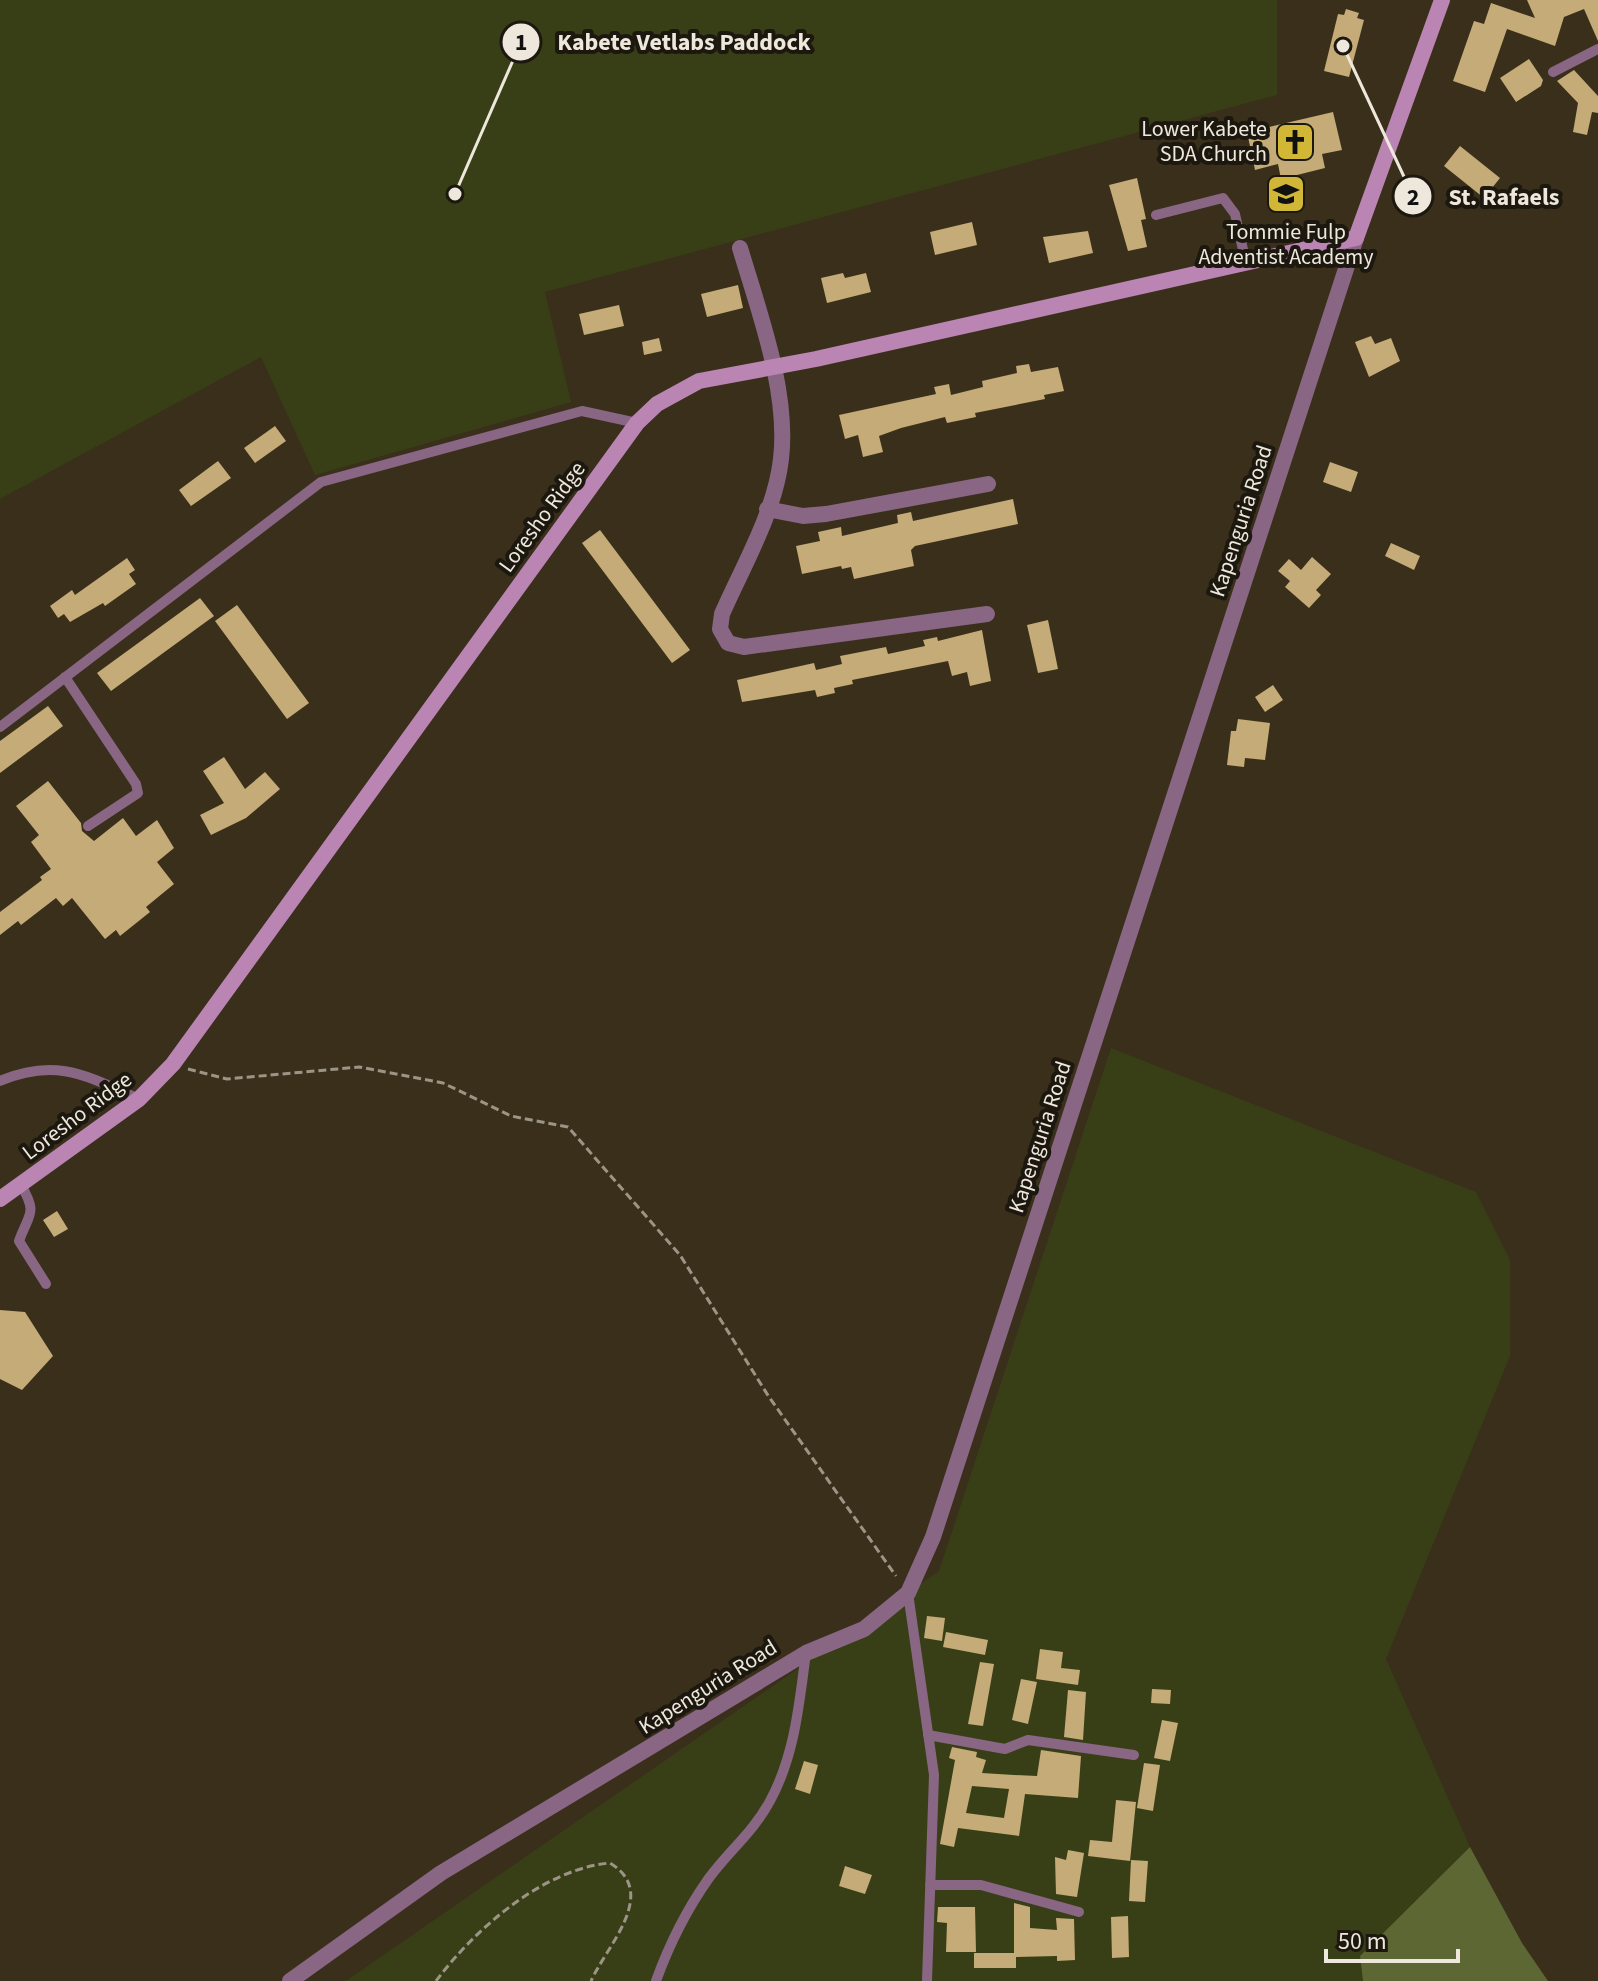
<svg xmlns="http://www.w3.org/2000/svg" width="1598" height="1981" viewBox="0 0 1598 1981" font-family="'Source Sans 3',sans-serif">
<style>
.green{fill:#383f16}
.forest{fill:#5d6733}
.building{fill:#c5ab77;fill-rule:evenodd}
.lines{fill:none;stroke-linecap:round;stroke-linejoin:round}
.path{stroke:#9c9485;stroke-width:3;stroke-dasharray:8 4;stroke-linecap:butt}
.lane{stroke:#886684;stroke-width:10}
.street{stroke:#886684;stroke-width:16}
.secondary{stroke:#ba84b3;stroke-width:16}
.labels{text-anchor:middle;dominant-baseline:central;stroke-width:8;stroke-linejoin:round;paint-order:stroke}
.poi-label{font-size:22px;fill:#eee8dc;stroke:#1c180f;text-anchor:end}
.street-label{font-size:22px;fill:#eee8dc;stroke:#1c180f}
.leader{fill:none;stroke:#eee8dc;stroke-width:3}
.callout-dot{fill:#eee8dc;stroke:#1c180f;stroke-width:3}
.mark-label{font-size:24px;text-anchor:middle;font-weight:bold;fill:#111}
.callout-label{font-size:24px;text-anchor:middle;font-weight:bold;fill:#eee8dc;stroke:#1c180f;stroke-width:8;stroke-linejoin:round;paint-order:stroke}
</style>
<rect width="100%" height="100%" fill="#392f1b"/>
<path class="green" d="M0,0h1277v95l-732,197 26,110 -256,73 -54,-118 -261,142z
M1111,1048l365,144 34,68v96l-124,303 84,188 -110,109 3,25h-1017l593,-410z"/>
<path class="forest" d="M1470,1847l52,96 26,38h-185l-3,-25z"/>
<path class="building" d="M1527,0h71v41l-14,-32 -20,8 -9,29 -48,-17 -22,63 -32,-11 21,-60 10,3 7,-21 44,15z
M1346,9l13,4 -2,5 7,2 -15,57 -25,-6 14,-57 6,1z
M1529,59l14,21 -2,6 -25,16 -16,-24z
M1574,70l24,26v17l-6,-1 -5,23 -14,-3 5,-29 -21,-22z
M1333,112l9,38 -20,4 3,14 -44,11 -3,-15 -23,6 -8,-38z
M1460,146l40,32 -16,20 -40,-32z
M1137,178l9,41 -5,1 6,27 -19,4 -19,-66z
M972,222l5,23 -42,10 -5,-23z
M1088,231l5,22 -44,10 -6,-26z
M843,273l2,5 21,-5 5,19 -44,11 -6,-25z
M738,285l5,23 -36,9 -6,-23z
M619,305l5,21 -40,9 -5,-21z
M1371,336l4,8 16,-6 9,23 -31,16 -14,-35z
M659,338l3,13 -18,4 -2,-13z
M1029,364l2,8 27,-5 6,24 -20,4 1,4 -70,14 1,4 -29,6 -2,-6 -44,11 -22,8 4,16 -20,5 -5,-22 -13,4 -6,-24 97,-21 -2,-7 15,-3 2,11 32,-8 -1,-6 35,-8 -1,-7z
M275,426l11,15 -31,22 -11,-15z
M218,461l13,17 -40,28 -12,-16z
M1330,462l28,10 -7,20 -28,-10z
M1013,499l5,25 -103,22 -4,4 3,16 -60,13 -3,-12 -9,2 -1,-3 -39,8 -6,-28 24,-5 -2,-9 23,-5 1,9 56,-13 -1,-8 14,-3 2,9z
M600,530l90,120 -18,13 -90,-120z
M1391,543l29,13 -6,14 -29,-14z
M1312,557l19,17 -15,16 5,5 -12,13 -24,-21 5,-6 -12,-10 11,-12 12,11z
M127,558l8,12 -6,4 7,10 -31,22 -2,-3 -33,19 -6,-8 -6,4 -8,-12 22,-16 3,5z
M200,598l14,18 -103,75 -14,-18z
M237,605l72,98 -22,16 -72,-98z
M1048,620l10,49 -20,4 -11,-48z
M982,630l9,51 -21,5 -3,-14 -15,4 -4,-15 -96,19 1,4 -19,4 1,5 -18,4 -2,-7 -73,12 -5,-22 77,-17 2,7 26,-6 -2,-8 46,-9 2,7 37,-8 -2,-6 14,-3 1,4z
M1273,685l10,15 -18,12 -10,-15z
M48,706l15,20 -63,47v-32z
M1238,719l32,4 -5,37 -20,-2 -1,9 -17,-2 4,-34h5z
M224,757l21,32 20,-17 15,17 -34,29 -35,17 -11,-20 24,-12 -21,-32z
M48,781l33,42 1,8 12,10 29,-23 13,18 21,-16 17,28 -17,14 17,22 -28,23 4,5 -30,24 -4,-6 -11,9 -33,-41 -9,8 -7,-8 -35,27 -3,-4 -18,14v-23l42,-32 -2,-3 11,-8 -20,-27 8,-7 -23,-29z
M57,1211l11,18 -14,8 -11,-17z
M0,1310l25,2 28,44 -31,34 -22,-11z
M927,1616l18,2 -3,23 -18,-3z
M946,1632l42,8 -3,15 -42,-8z
M1040,1649l23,3 -2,16 19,2 -2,15 -42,-6z
M980,1662l14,2 -11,62 -15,-2z
M1021,1679l16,3 -9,42 -16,-4z
M1152,1689l19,1 -1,14 -19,-1z
M1068,1690l18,2 -3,48 -19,-3z
M1162,1720l16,3 -8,38 -16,-3z
M952,1747l25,5 -1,5 10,3 -4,13 32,2 23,1 4,-26 40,6 -3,42 -53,-4 -6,42 -61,-8 -4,19 -14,-3 15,-84 -6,-2zM972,1786l37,3 -5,29 -38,-5z
M804,1761l14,4 -8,29 -15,-5z
M1144,1763l16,2 -7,46 -16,-3z
M1116,1800l20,2 -6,59 -42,-5 2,-16 22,2z
M1068,1850l16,3 -7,44 -21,-3 -1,-37 11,3z
M1131,1860l17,1 -3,41 -16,-1z
M845,1866l27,9 -7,19 -26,-8z
M1014,1903l16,4v21l27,2 -1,-12 18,1 1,41 -18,1v-5l-41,1v11h-42v-15h40z
M938,1907h37l1,45h-30l1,-29 -10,-1z
M1128,1916l1,41 -17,1 -1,-41z"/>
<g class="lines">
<path class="path" d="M188,1069l39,10 132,-12 84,16 68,33 57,11 112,128 89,142 127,179
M436,1981c39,-52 107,-112 174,-118 50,30 -4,84 -19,118"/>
<path class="lane" d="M1553,72l45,-23
M1156,215l67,-17 12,16 11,49
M65,677l71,107 2,9 -50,33
M0,727l321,-245 261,-71 55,12
M0,1081c56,-24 87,-5 139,18
M21,1185c17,29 8,28 -2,56l27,43
M908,1593l26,182 -7,206
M928,1735l77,14 23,-9 106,15
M930,1885h51l98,27
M656,1981c13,-36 31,-72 53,-103 20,-27 45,-47 61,-77 25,-46 29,-97 36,-148"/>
<path class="street" d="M740,248c19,64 49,144 41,211 -6,53 -38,107 -59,155l-2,15 8,14 16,4 243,-33
M767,509l36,7 23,-2 162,-30
M290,1981l151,-108 365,-220 58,-24 44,-36 25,-56 423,-1299"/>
<path class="secondary" d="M0,1199l139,-100 34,-35 464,-641 20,-19 42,-23 117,-22 540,-121 86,-238"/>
</g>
<defs>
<g id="church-square" transform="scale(2)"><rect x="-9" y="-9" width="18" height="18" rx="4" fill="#d2b736" stroke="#1c180f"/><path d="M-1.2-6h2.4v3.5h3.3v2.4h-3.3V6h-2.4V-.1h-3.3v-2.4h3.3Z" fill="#111"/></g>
<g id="school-square" transform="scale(2)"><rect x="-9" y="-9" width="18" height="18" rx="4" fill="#d2b736" stroke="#1c180f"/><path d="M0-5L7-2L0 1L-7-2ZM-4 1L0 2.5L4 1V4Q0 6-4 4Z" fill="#111"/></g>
</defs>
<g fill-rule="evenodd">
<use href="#church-square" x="1295" y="142"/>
<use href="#school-square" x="1286" y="194"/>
</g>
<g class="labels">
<g class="poi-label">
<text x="1267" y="129">Lower Kabete<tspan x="1267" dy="25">SDA Church</tspan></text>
<text x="1286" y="232" text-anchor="middle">Tommie Fulp<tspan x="1286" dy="25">Adventist Academy</tspan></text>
</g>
<g class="street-label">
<text transform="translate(542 517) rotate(-54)">Loresho Ridge</text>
<text transform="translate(1241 521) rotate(-72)">Kapenguria Road</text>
<text transform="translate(77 1116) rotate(-37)">Loresho Ridge</text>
<text transform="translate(1040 1137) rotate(-72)">Kapenguria Road</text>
<text transform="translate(708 1687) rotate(-32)">Kapenguria Road</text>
</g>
</g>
<path class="leader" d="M455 194L521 42M1343 46L1413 196"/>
<g class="callout-dot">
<circle cx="455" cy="194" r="8"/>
<circle cx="1343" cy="46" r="8"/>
<circle cx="521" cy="42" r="20"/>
<circle cx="1413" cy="196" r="20"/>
</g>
<g class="mark-label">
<text x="521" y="50">1</text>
<text x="1413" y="205">2</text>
</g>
<g class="callout-label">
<text x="684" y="50">Kabete Vetlabs Paddock</text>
<text x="1504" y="205">St. Rafaels</text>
</g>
<path d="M1326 1949v12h132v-12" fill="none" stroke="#eee8dc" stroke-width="4"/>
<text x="1338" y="1949" font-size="24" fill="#eee8dc" stroke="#1c180f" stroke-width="6" paint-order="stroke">50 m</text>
</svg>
